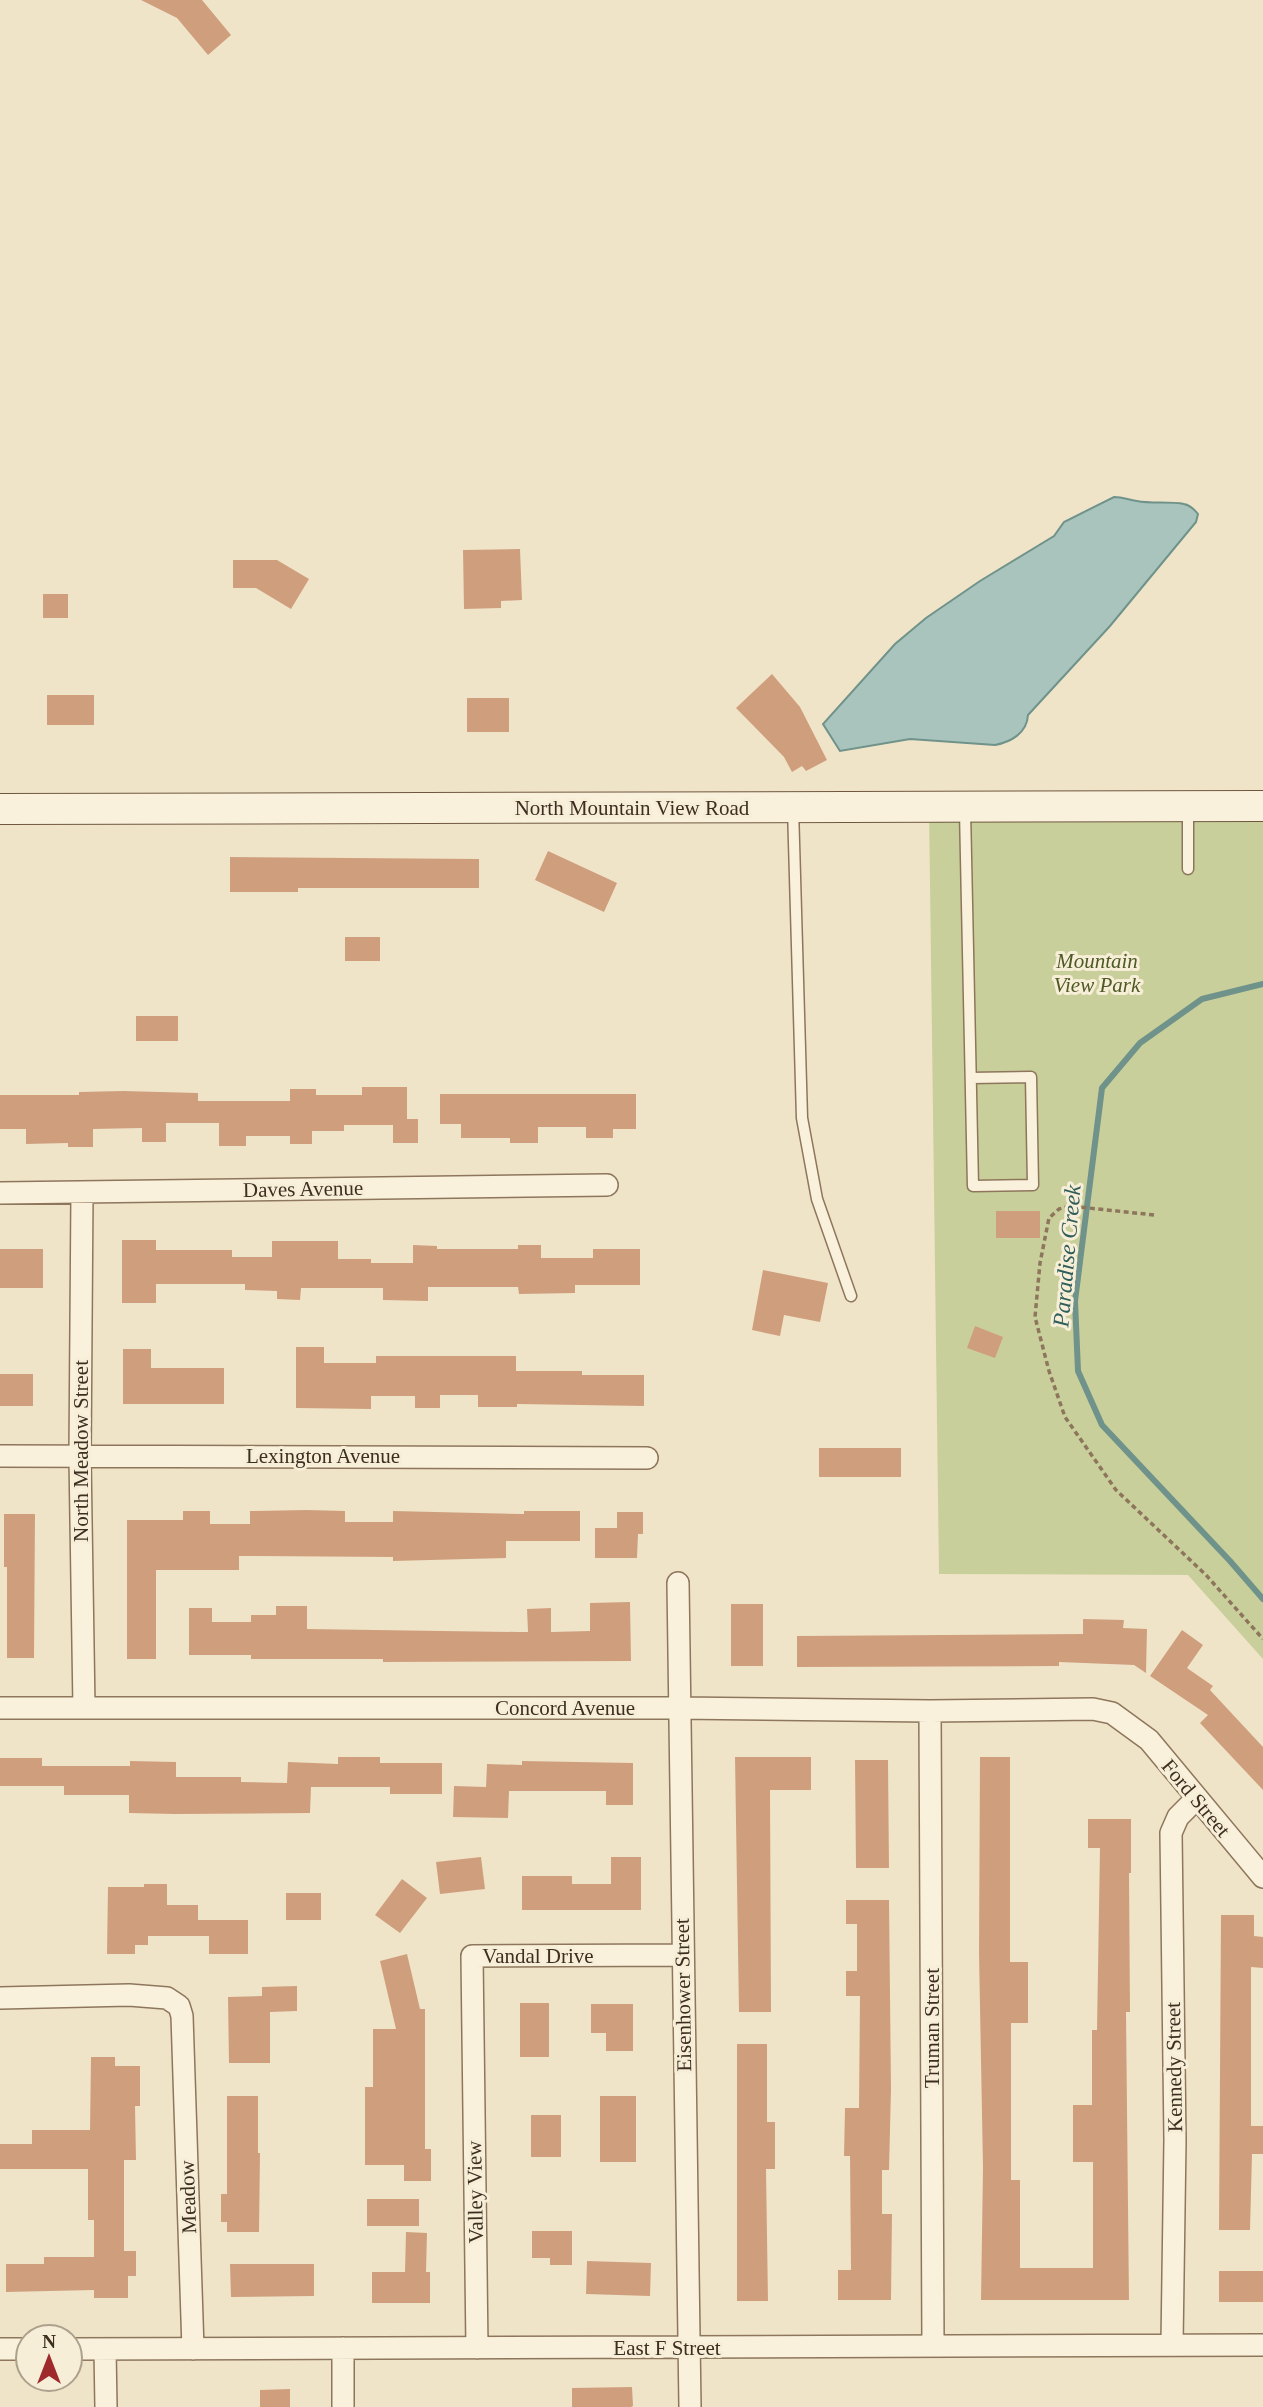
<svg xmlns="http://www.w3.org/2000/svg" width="1263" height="2407" viewBox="0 0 1263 2407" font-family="'Times New Roman',serif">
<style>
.green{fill:#c9cf9b}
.water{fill:#a9c4bc;stroke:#6f938a;stroke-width:2}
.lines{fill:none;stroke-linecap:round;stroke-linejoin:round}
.stream{stroke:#6f938a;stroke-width:6}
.building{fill:#cf9f7d}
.lane-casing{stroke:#8d765c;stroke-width:13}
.street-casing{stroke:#8d765c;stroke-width:24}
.secondary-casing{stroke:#6f573f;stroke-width:32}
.path{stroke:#8d765c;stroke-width:3.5;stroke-dasharray:5 3.5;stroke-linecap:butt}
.lane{stroke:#faf1dc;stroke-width:10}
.street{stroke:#faf1dc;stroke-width:21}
.secondary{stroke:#faf1dc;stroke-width:30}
.labels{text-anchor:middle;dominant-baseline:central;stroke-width:6;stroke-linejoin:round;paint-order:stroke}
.street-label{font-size:21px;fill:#3d2e20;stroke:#f7eed8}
.park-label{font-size:21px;font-style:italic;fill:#4d5a26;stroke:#f7eed8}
.water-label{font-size:23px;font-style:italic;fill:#2f5d5a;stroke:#f7eed8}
</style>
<rect width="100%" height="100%" fill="#f0e4c8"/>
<path class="green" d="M1263,806v853l-75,-84 -249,-1 -10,-767z"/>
<path class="water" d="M1114,497c10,0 14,3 23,4 14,3 34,0 47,3 6,1 10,5 14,10l-2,8 -86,104 -82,89c-1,18 -17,27 -33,30l-85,-6 -70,12 -17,-27 72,-80 31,-26 54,-37 74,-45 10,-14z"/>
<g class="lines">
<path class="stream" d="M1263,984l-61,15 -62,44 -38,45 -27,213 3,70 24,54 128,136 33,38"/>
</g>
<path class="building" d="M141,0h61l29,35 -23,20 -31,-37z
M520,549l2,51 -21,1v7l-37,1 -1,-59z
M233,560h44l32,19 -18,30 -35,-21h-23z
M43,594h25v24h-25z
M772,674l28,33 27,53 -21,11 -4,-5 -10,6 -8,-15 -48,-49z
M47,695h47v30h-47z
M467,698h42v34h-42z
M548,851l69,32 -13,29 -69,-32z
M230,857l249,2v29h-181v4h-68z
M345,937h35v24h-35z
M136,1016h42v25h-42z
M362,1087h45v32h11v24h-25v-18h-49v6h-32v13h-22v-8h-44v10h-27v-23h-53v19h-24v-14l-49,1v18h-25v-4l-42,1v-15h-26v-34h79v-3l44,-1 75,2v8h92v-12h26v6h46z
M440,1094h196v35h-23v9h-27v-11h-48v16h-28v-5h-49v-14h-21z
M996,1211h44v27h-44z
M122,1240h34v10h76v7h40v-16h66v18h33v4h42v-18l24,1v3h81v-4h23v13h52v-9h47v36h-65v8l-56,1 -1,-7h-90v14l-45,-1v-12h-82l-1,12 -23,-1v-8l-32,-1v-6h-89v19h-34z
M0,1249h43v39h-43z
M763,1270l65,13 -8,39 -36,-7 -4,21 -28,-6z
M975,1326l28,11 -8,21 -28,-10z
M296,1347h28v16h52v-7h140v15h66v4h62v31l-127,-2v3h-39v-12h-38v13h-25v-12h-44v13l-75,-1z
M123,1349h28v19h73v36h-101z
M0,1374h33v32h-33z
M819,1448h82v29h-82z
M307,1510l38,1v11h48v-11l131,3v-3h56v30h-74v17l-113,3v-4l-154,-1v14h-83v89h-29v-139h56v-9h27v13h40v-13z
M617,1512h26v22h-5l-1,24h-42v-30h22z
M4,1514h31l-1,144h-27v-91h-3z
M630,1602l1,59 -248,1v-3h-132v-4h-62v-47h23v14h39v-7h25v-9h31v23l211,3h10l-1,-23 24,-1v24l39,-1v-28z
M731,1604h32v62h-32z
M1083,1619l41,1 -1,8 24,1 -1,44 -12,-8 -75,-3v4l-262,1v-31l286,-2z
M1182,1630l21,15 -16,23 26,18 -3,4 53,57v43l-63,-67 8,-8 -58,-39z
M338,1757h42v6h62v31h-52v-7h-79l-1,26 -135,1 -46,-1v-18h-65v-9h-64v-28h42v8h88v-5l46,1v15h65v5l46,1 1,-21 50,2z
M735,1757h76v33h-41l1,222h-32z
M980,1757h30v205h18v61h-17v157h9v88h73v-106h-20v-57h19v-75h5l3,-182h-12v-29h43v54h-2l1,139h-4l3,288h-148l2,-132 -4,-215z
M855,1760h33l1,108h-33z
M522,1761l111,2v42h-27v-14h-97l-1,27 -55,-1 1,-31 32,1 1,-23 35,1z
M481,1857l4,32 -45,5 -4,-32z
M611,1857h30v53h-119v-34h50v8h39z
M402,1879l25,19 -27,35 -25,-18z
M144,1884h23v21h31v15h50v34h-39v-18h-61v9h-13v9h-28l1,-67h36z
M286,1893h35v27h-35z
M846,1900h43l2,189 -2,81h-7v44h10l-1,86h-53v-30h13l-1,-114h-6l1,-48h14l1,-112h-14v-25h11v-47h-11z
M1221,1915h33v21l9,1v31l-12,-1v159h12v28h-11l-2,76h-31z
M407,1954l13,55h5v140h6v32h-27v-16h-39v-78h8v-58h23l-16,-68z
M297,1986v25l-27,1v51h-41l-1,-66 34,-1v-9z
M520,2003h29v54h-29z
M591,2004h42v47h-27v-18h-15z
M737,2044h30v78h8v47h-9l2,132h-31z
M91,2057h24v9h25v40h-5l1,54h-12v91h12v25h-8v22h-34v-8l-88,2v-28h38v-7h50v-37h-6v-51h-88v-25h32v-14h58z
M227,2096h31v57h2l-1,79h-32v-10h-6v-28h6z
M600,2096h36v66h-36z
M531,2115h30v42h-30z
M367,2199h52v27h-52z
M532,2231h40v34h-22v-7h-18z
M406,2232l21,1 -1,39h4v31h-58v-31h33z
M587,2261l64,2 -1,33 -64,-2z
M230,2264h84v32l-83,1z
M1219,2271h44v31h-44z
M632,2387l1,19 -2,1h-59v-19z
M290,2389v18h-30v-17z"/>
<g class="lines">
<g class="lane-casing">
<path id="lane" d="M793,808l9,310 15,81 34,97
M1188,809v60
M965,810l8,376 60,-1 -2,-108 -60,1"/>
</g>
<g class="street-casing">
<path id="street" d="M0,1193l607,-8
M82,1193l-2,264 4,251
M0,1456l647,2
M678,1583l12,824
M0,1708h679l251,3 163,-2 19,4 37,27 114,137
M930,1711l3,635
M0,1998l129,-3 38,3 12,8 3,10 11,333
M1172,2344l3,-204 -4,-307 7,-16 18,-18
M343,2348v59
M477,2348l-5,-392 211,-1
M0,2349h28
M70,2349l1193,-4
M105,2349l1,58"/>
</g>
<g class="secondary-casing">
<path id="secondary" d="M0,809l1263,-3"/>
</g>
<path class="path" d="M1154,1215l-84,-9 -11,3 -10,9 -9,45 -5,54 14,54 16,46 51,73 90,85 57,64"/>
<use href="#lane" class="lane"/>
<use href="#street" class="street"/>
<use href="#secondary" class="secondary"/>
</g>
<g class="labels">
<g class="street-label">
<text x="632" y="808">North Mountain View Road</text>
<text transform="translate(303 1189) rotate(-1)">Daves Avenue</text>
<text transform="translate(81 1451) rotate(-90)">North Meadow Street</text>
<text x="323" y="1456">Lexington Avenue</text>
<text x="565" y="1708">Concord Avenue</text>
<text transform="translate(1196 1798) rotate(50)">Ford Street</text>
<text x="538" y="1956">Vandal Drive</text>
<text transform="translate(683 1995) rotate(-91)">Eisenhower Street</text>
<text transform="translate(932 2028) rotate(-90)">Truman Street</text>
<text transform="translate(1174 2067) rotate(-91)">Kennedy Street</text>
<text transform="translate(475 2192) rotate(-91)">Valley View</text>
<text transform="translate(188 2197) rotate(-92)">Meadow</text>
<text x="667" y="2348">East F Street</text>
</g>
<g class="park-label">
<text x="1097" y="961">Mountain<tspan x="1097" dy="24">View Park</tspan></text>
</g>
<g class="water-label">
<text transform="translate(1067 1256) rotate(-85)">Paradise Creek</text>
</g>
</g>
<g transform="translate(49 2358)"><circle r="33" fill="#f7eed8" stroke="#ada18e" stroke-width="2"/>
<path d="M0-5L12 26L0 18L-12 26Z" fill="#9e2a2b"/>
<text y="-10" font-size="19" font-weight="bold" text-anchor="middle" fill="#3d2e20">N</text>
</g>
</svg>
